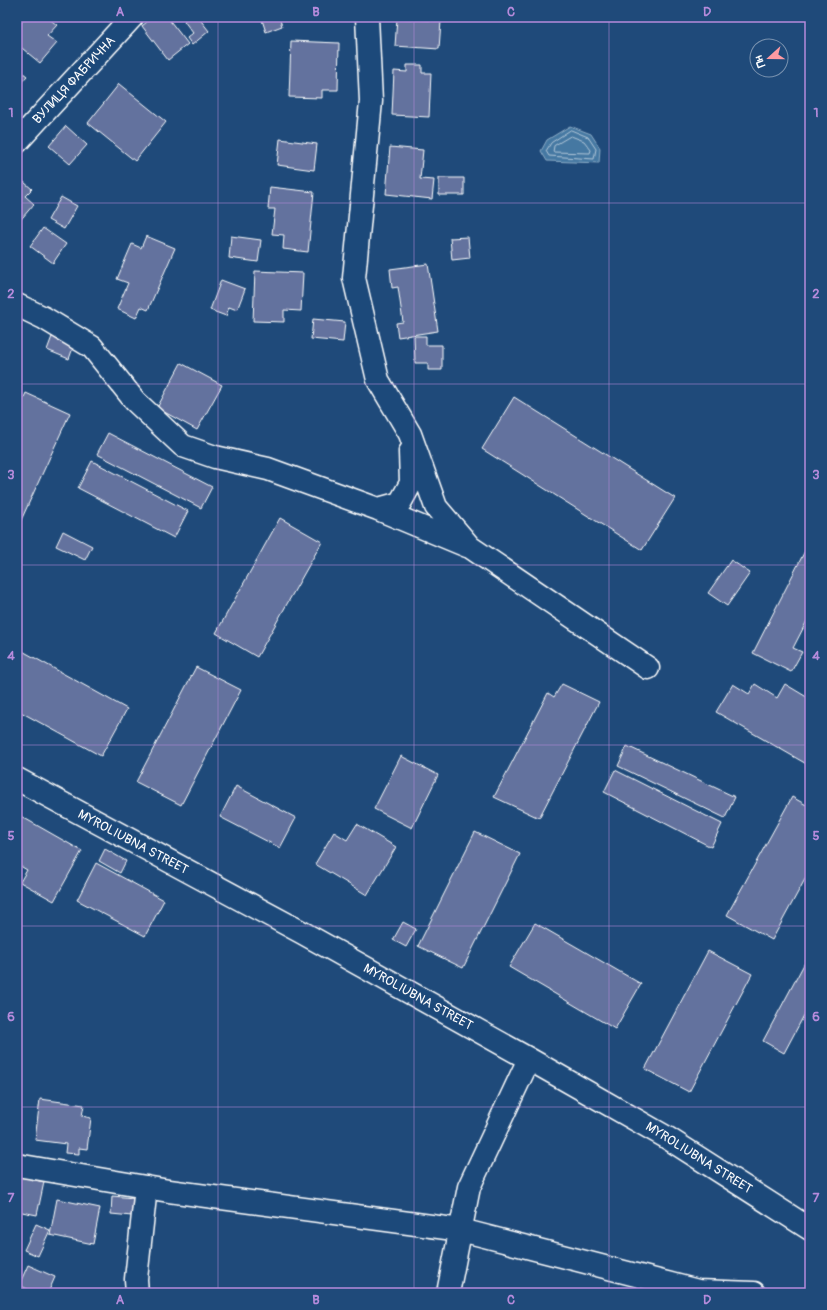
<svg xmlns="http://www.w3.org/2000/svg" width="827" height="1310" viewBox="0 0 827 1310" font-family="Pangolin,sans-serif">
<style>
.water{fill:#4578a2;stroke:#8faec7}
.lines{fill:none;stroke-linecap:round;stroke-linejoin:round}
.shore{stroke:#b5c9da;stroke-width:1}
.building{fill:#64729e;stroke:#fff}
.minor-casing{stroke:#fff;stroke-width:25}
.minor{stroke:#1f4a7a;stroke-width:22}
.grid{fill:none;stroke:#b68bdc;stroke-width:1;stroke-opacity:0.55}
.labels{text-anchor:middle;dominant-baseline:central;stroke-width:3;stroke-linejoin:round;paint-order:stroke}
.street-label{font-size:13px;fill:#fff;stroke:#1f4a7a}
.neatline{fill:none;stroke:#b68bdc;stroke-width:1.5}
.grid-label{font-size:13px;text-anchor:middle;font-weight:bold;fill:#b68bdc}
</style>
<rect width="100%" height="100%" fill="#1f4a7a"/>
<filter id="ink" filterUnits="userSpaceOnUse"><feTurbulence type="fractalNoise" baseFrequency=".025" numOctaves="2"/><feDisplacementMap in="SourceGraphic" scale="8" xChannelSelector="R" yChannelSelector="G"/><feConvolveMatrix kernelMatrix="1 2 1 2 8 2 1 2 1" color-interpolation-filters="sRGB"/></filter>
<g filter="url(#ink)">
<path class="water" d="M570,126l21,8 9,14 -1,15 -52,-2 -6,-10 6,-11z"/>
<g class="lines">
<path class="shore" d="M571,130l17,7 8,12 -2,10 -45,-3 -3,-5 5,-8z
M571,136l13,5 7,9 -1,3 -37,-1 1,-6z"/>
</g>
<path class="building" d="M26,17h21l10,8 -10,11 10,7 -17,20 -23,-19v-17z
M153,17h14l21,27 -20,16 -26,-34z
M189,17h9l11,14 -17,14 -5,-7 6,-5 -9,-12z
M261,17h18l3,9 -16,6z
M397,18l44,3 -2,28 -44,-3z
M291,41l48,2 -1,47h-16v8l-33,-1z
M407,65h15v8h9l-2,44 -37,-2 2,-44 13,1z
M17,68l10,8 -10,11z
M119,84l47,38 -31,39 -47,-38z
M66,126l21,19 -17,19 -21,-18z
M280,139l37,5 -3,26 -37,-5z
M390,147l33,3 -3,29 14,1 -2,19 -46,-5z
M17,176l15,13 -7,7 9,8 -17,20z
M439,178h25v17h-25z
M270,187l44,5 -6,60 -25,-3 1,-14 -12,-1 3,-25h-7z
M61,197l16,9 -13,23 -16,-9z
M43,228l23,16 -13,19 -23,-17z
M146,236l29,12 -27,62 -7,-3 -5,11 -19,-9 11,-26 -11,-4 15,-35 9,4z
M231,236l30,4 -3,22 -29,-4z
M468,237l2,21 -18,2 -2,-22z
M428,264l10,67 -40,6 -2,-14 7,-1 -5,-35 -6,1 -2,-19z
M255,271l48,2 -2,38 -17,-1v12l-31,-1z
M221,280l24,9 -8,21 -8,-3 -3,9 -16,-6z
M313,319l32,3 -2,20 -32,-3z
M53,334l22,8 -6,17 -22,-9z
M414,336h12v9h16v25h-14v-7h-13z
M181,363l41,22 -25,45 -40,-22z
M26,393l44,20 -53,116v-117z
M514,397l161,101 -33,52 -160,-101z
M108,433l104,54 -11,21 -104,-54z
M92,461l96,50 -14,27 -96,-50z
M280,518l42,24 -65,115 -41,-24z
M63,531l29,15 -7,14 -29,-14z
M810,541v74l-17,33 9,4 -11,20 -38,-19z
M731,560l19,13 -23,33 -19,-13z
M17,648l110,61 -26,47 -84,-46z
M196,667l45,23 -60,115 -45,-23z
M562,684l37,18 -60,116 -45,-21 54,-104 6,4z
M733,684l16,10 6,-10 22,14 8,-14 25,15v67l-94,-54z
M627,746l108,51 -10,21 -107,-52z
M401,756l37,19 -26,53 -38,-19z
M615,770l107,54 -11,23 -107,-55z
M236,786l60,32 -16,30 -60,-31z
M792,797l18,10v63l-38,70 -45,-25z
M17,814l65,37 -28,50 -34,-19 7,-12 -10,-6z
M357,824l39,23 -29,48 -52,-31 19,-32 13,8z
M475,832l45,22 -57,114 -45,-22z
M105,849l21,12 -6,12 -21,-12z
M96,863l68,37 -19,36 -68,-36z
M403,922l13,7 -10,18 -13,-7z
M535,923l106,61 -26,45 -106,-62z
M708,951l44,23 -63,118 -44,-23z
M810,953v51l-26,49 -21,-12z
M40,1099l44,6 -2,11 9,2 -4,31 -8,-1v6l-14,-1 1,-9 -31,-4z
M17,1176l27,6 -7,33 -20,-4z
M112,1196l22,2 -2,18 -21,-2z
M57,1199l43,9 -7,36 -43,-9z
M36,1224l14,6 -12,26 -14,-6z
M28,1265l27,12 -7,16h-12l-17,-8z"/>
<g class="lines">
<g class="minor-casing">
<path id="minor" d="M367,17l4,84 -17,177 24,102 32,54 26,73 34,40 178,121
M17,142l115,-125
M17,305l27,13 48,29 43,54 48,45 32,11 53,12 110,40 89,37
M378,509l22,-6 11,-20 -1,-31
M17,779l286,154 226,126 137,78 144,92
M17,1165l152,26 292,39 237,61 56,2
M137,1293l-1,-14 10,-92
M448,1293l21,-106 60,-128"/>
</g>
<use href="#minor" class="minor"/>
</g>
</g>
<path class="grid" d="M218,17v1276M414,17v1276M609,17v1276M17,203h793M17,384h793M17,565h793M17,745h793M17,926h793M17,1107h793"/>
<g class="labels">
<g class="street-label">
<text transform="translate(74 80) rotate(-47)">ВУЛИЦЯ ФАБРИЧНА</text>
<text transform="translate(133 842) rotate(28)">MYROLIUBNA STREET</text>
<text transform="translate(418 997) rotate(29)">MYROLIUBNA STREET</text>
<text transform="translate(699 1158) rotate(32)">MYROLIUBNA STREET</text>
</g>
</g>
<rect width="827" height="1310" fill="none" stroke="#1f4a7a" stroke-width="44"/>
<g transform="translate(769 58) rotate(249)"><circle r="19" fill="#1f4a7a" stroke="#7992af"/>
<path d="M0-3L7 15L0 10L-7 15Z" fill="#ff9aa2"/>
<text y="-6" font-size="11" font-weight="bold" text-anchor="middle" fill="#ffffff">Пн</text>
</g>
<rect x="22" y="22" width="783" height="1266" class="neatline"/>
<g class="grid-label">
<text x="120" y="16">A</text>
<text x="316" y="16">B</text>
<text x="511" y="16">C</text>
<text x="707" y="16">D</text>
<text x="11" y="117">1</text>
<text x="816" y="117">1</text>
<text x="11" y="298">2</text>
<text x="816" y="298">2</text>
<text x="11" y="479">3</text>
<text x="816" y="479">3</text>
<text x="11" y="660">4</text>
<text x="816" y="660">4</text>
<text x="11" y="840">5</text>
<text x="816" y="840">5</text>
<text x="11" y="1021">6</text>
<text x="816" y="1021">6</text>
<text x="11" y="1202">7</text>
<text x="816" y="1202">7</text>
<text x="120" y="1304">A</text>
<text x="316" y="1304">B</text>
<text x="511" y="1304">C</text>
<text x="707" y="1304">D</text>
</g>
</svg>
